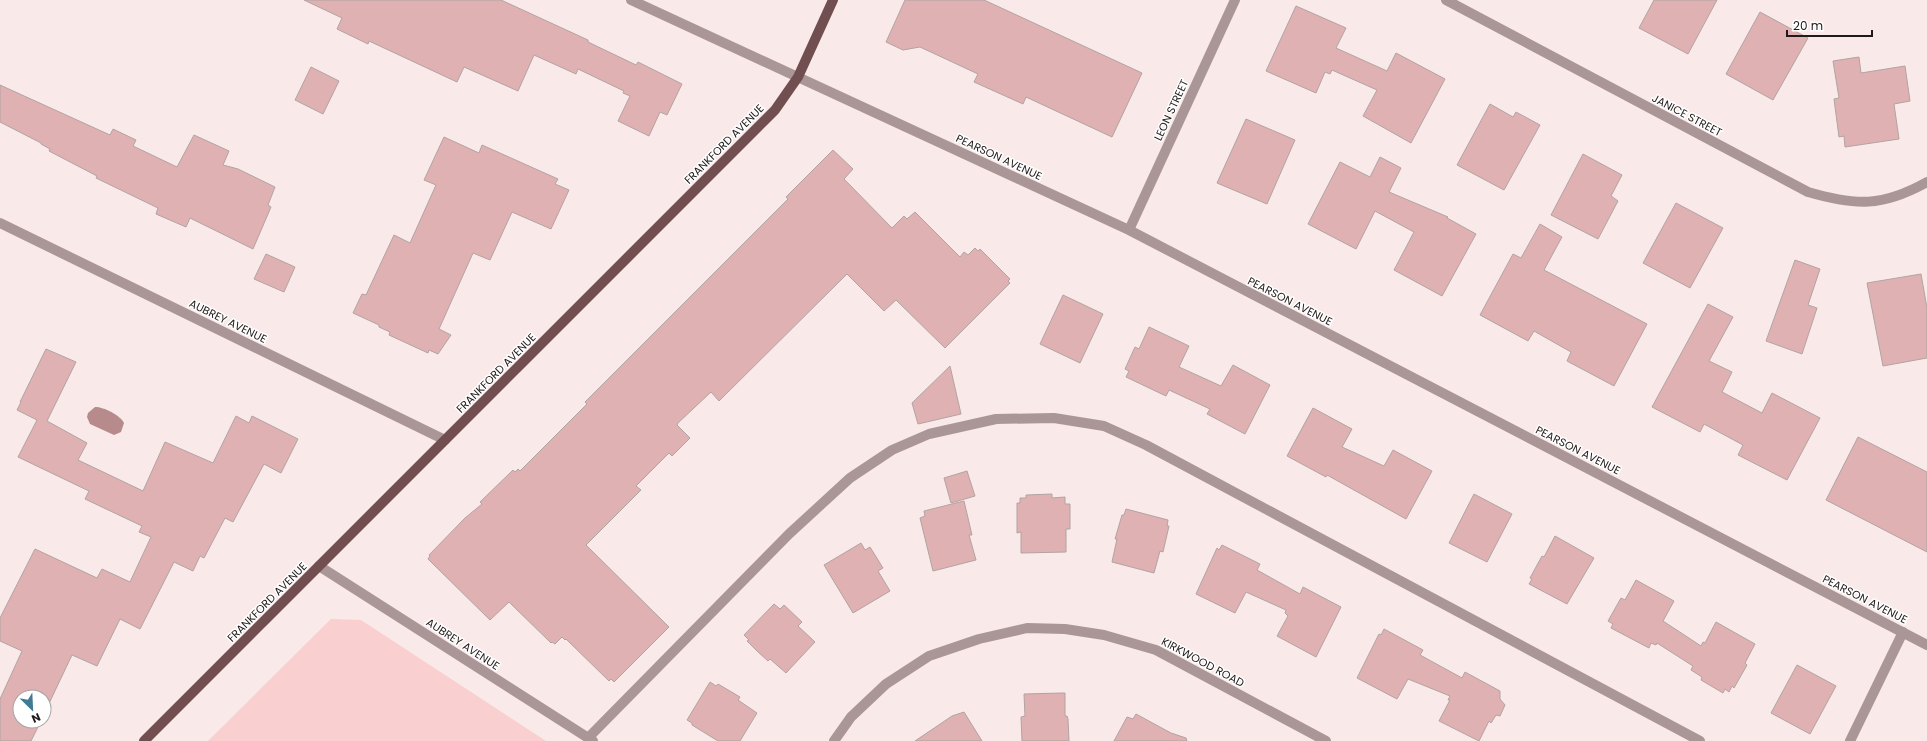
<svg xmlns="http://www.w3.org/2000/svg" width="1927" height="741" viewBox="0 0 1927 741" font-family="Poppins,sans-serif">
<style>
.green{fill:#f9cfd0}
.water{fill:#b78a8b}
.building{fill:#e0b1b2;stroke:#b2a3a3}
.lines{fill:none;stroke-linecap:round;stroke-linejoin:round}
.lane{stroke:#aa9696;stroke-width:10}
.street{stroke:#aa9696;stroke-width:10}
.primary{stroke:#714f50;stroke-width:10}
.labels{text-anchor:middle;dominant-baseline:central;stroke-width:3;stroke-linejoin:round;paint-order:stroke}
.street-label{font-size:11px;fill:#201a1a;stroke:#fff}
</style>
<rect width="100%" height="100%" fill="#f9e9e9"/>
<path class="green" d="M331,619l30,1 185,121h-338z"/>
<path class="water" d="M95,407c9,0 25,8 29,16l-3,9 -7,3 -24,-11 -3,-7 1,-4z"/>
<path class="building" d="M304,0h197l87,40v2l48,23 2,-3 44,22 -15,31 -7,-3 -11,24 -31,-15 12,-25 -7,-3 1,-2 -46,-22 -2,5 -42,-19 -16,36 -54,-24 -7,15 -88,-41 -1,3 -31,-15 5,-11z
M905,0h79l158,73 -30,64 -86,-40 -3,7 -49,-22 4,-8 -58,-27 -17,3 -17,-8z
M1654,0h63l-29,54 -49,-26z
M1296,6l50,22 -10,20 51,23 9,-18 49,26 -34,64 -48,-27 14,-26 -45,-20 -2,4 -5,-2 -9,21 -50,-22z
M1760,12l48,26 -35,62 -47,-26z
M1859,57l2,16 44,-7 5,35 -16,3 5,35 -54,8 -1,-11 -5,1 -5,-38 5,-1 -6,-37z
M311,67l28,14 -16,33 -28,-14z
M0,85l110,50 3,-6 23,11 -3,6 44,21 17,-32 35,16 -6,14 15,4 37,18 -7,18 3,2 -18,42 -63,-31 -4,9 -30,-13 2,-6 -62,-30 1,-2 -48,-25 1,-2 -9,-5v-1l-41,-21z
M1490,104l23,13 3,-5 24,13 -36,65 -47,-25z
M1246,119l49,21 -28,64 -50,-21z
M444,137l35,16 3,-8 76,34 -3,5 14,6 -18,39 -39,-17 -22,48 -17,-7 -34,76 12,6 -13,19 -9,-4 -1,3 -39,-18 1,-3 -11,-5v-2l-26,-12 9,-19 4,1 28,-60 16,8 26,-58 -12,-5z
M833,150l20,19 -9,10 48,49 12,-12 3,3 8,-7 45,45 4,-5 4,3 7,-7 3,3 2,-2 30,30 -2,2 2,2 -65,65 -49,-48 -12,11 -37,-37 -128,127 -8,-9 -33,31 -1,2 13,13 -18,18 -3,-3 -33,33 5,4 -55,55 83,82 -55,55 -3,-3 -2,2 -43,-42 -1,1 -3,-3 -7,7 -3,-2 -1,1 -42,-41 -19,18 -62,-61 2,-3 -1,-1 36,-37 17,-14 -2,-2 33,-32 2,2 3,-3 2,2 67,-67 -2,-2 203,-203 -2,-2z
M1583,154l39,21 -11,21 7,5 -20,38 -47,-24z
M1380,157l21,11 -12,24 59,25 -1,1 29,16 -34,62 -48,-26 20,-38 -39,-21 -19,38 -48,-25 32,-62 30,15z
M1676,203l47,25 -33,60 -47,-25z
M1540,224l22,13 -18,33 103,54 -33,62 -47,-25 4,-9 -37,-21 -6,10 -48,-26 33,-61 8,4z
M266,254l29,13 -11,25 -30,-13z
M1795,260l25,9 -12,36 9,3 -15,46 -36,-13z
M1921,274l6,34v50l-44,8 -16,-83z
M1063,295l40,19 -23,49 -40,-19z
M1708,304l25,13 -24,44 23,11 -10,20 40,21 10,-20 48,25 -33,62 -49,-25 5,-10 -39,-21 -4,8 -48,-25z
M1149,327l40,19 -10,21 42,19 12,-21 37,20 -25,49 -38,-20 3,-5 -41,-19 -3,6 -40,-19 3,-6 -4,-2 10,-22 4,2z
M46,349l30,13 -29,59 40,22 -9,17 65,31 22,-49 48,21 23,-47 13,7 3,-7 46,23 -17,34 -17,-9 -31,58 -8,-4 -21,40 -4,-2 -7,15 -19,-9 -34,67 -20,-10 -23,47 -25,-11 -28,59v-17h-24v24h21l-10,20h-31v-42l22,-48 -22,-10v-23l35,-69 62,29 5,-9 28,13 21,-45 -12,-5 3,-6 -57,-27 4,-8 -71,-34 19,-37 -20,-10 4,-8h-1z
M950,366l11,48 -43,10 -6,-21z
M1313,408l39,21 -10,18 42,19 9,-16 39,21 -26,48 -79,-44 -1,2 -39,-21z
M1858,437l69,35v80l-101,-52z
M967,471l8,25 -24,7 -7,-25z
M1052,494v4l13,-1v7h5v25h-4v23l-45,1v-21l-4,1v-30h3v-5h6v-3z
M1474,494l38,20 -25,48 -38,-19z
M964,501l8,34h-3l7,25 -43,11 -13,-53 5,-2 -1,-5z
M1126,509l42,11 -1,6h2l-6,26 -3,-1 -6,22 -42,-11 5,-23h-2l7,-24h2z
M1555,536l39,22 -27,46 -38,-20 3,-5 -2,-1 12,-22 2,1z
M861,543l4,7 5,-3 13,21 -5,3 12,20 -37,22 -29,-48z
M1222,545l38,19 -3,6 43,24 3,-7 38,20 -25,50 -39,-21 11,-20 -3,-3 1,-3 -40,-18 -11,21 -39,-19 21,-46 2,2z
M1636,580l38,21 -11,20 38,25 2,-4 2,1 11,-21 39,22 -10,19 2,2 -13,23 -2,-2 -3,6 -4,-3 -2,4 -22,-13 1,-3 -11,-7 2,-4 -36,-23 -1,2 -5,-2 -2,5 -38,-20 2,-4 -5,-3 13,-23 4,2z
M774,604l6,5 4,-4 18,17 -4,4 17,16 -29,31 -16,-14 -2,2 -10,-9 -11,-11 2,-1 -5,-5z
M1384,629l39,21 -3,5 42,23 3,-6 35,19v8l5,6 -5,11 -4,-1 -5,8 -2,-2 -10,20 -40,-20 11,-21h-2l2,-4 -42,-17 -11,20 -40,-21 22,-44 2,1z
M1797,665l39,21 -26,48 -39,-21z
M710,682l6,4 2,-2 22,13 -2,3 19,13 -17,28h-22l-26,-16v-2l-5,-3z
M1062,693h3v23h2l1,3 1,22h-47l-1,-24 4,-1 -1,-22z
M964,712l18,29h-67l37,-25z
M1136,714l35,19 15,5 1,3h-73l13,-24 6,2z"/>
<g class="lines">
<path class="lane" d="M588,738l201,-204 61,-56 42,-28 37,-16 67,-15 58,-1 50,8 42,19 554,296
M1850,741l53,-109"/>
<path class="street" d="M631,0l498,230 798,415
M1446,0l362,192c48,14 74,15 119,-10
M0,223l445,217
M1129,230l106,-230
M319,566l274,175
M834,741l17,-24 35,-33 43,-28 50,-17 48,-11 38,1 39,6 52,15 170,91"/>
<path class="primary" d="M144,741l631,-631 23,-33 35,-77"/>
</g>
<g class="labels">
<g class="street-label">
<text transform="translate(1171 110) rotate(-65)">LEON STREET</text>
<text transform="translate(1687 115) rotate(28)">JANICE STREET</text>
<text transform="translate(724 144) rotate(-45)">FRANKFORD AVENUE</text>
<text transform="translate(999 157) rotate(25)">PEARSON AVENUE</text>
<text transform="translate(1290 301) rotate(27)">PEARSON AVENUE</text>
<text transform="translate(228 321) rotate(26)">AUBREY AVENUE</text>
<text transform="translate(496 373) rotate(-45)">FRANKFORD AVENUE</text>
<text transform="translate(1578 450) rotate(27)">PEARSON AVENUE</text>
<text transform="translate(1865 599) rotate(27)">PEARSON AVENUE</text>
<text transform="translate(267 602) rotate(-45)">FRANKFORD AVENUE</text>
<text transform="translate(463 644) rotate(33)">AUBREY AVENUE</text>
<text transform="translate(1203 662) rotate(28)">KIRKWOOD ROAD</text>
</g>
</g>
<g transform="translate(32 709) rotate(156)"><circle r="19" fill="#ffffff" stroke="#a6a3a3"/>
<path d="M0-3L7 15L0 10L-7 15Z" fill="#407b93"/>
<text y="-6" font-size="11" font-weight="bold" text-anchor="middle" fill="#201a1a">N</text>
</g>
<path d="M1787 30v6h85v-6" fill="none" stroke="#201a1a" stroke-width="2"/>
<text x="1793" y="30" font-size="12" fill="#201a1a" stroke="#ffffff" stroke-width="3" paint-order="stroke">20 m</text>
</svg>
